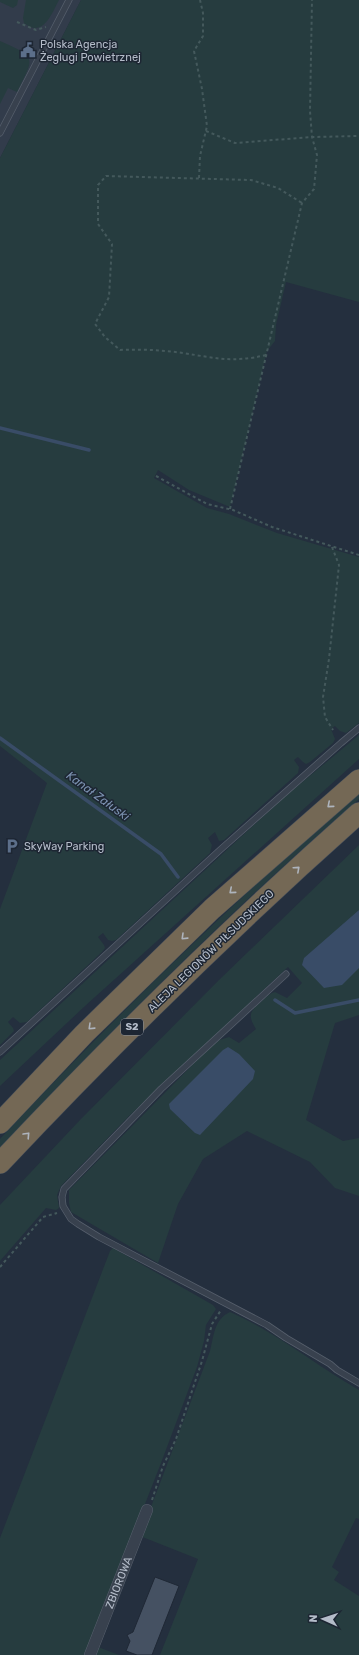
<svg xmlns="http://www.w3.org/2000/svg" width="359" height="1655" viewBox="0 0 359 1655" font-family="Rubik,sans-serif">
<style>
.airport{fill:#323c4b}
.green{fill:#263c3f}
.water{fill:#394c67}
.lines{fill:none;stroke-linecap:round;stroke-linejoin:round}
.stream{stroke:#394c67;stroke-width:3.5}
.building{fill:#455162;stroke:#1f2835}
.lane-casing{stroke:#565f6c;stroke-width:7}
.street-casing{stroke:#565f6c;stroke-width:12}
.highway-casing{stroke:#434c59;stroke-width:22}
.path{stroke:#44595c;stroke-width:2;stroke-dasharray:3 3;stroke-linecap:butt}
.lane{stroke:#38414e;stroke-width:5.5}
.street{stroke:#38414e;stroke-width:11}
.highway{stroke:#746855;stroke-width:21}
.oneway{stroke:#aeb4bd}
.labels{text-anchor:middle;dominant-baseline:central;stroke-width:3;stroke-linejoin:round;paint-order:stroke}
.shield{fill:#1d2633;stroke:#878f9c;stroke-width:1}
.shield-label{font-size:10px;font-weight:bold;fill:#b4bcc9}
.poi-label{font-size:11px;fill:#b4bcc9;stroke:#1d2633;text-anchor:start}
.street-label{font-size:11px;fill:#b4bcc9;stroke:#1d2633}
.water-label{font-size:12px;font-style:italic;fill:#7c92b1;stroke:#1d2633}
</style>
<rect width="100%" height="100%" fill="#242f3e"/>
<path class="airport" d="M0,0h81l-81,158z"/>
<path class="green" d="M0,0h18l-1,5 -4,3 -13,-6z
M26,0h33c-7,13 -16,39 -35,23l-1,-5z
M81,0h278v302l-73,-20 -10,43 -1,16 -8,10 -37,156 -41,-17 -31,-20 -4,8 53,30 22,6 48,19 82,24v166l-13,10 -6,-2 -5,-5 -4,3 4,10 -2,4 -23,19 -4,2 -3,-2 -5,-5 -4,3 5,7 -1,6 -74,67 -5,1 -4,-9 -7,6 4,7 -2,8 -94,87 -4,1 -4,-1 -5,-7 -5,4 6,8 1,3 -3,4 -75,70 -7,1 -7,-6 -5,5 5,6 1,3 -14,14v-136l47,-126 -47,-37v-588z
M0,41c38,17 34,16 17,51l-9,-4 -8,16z
M359,735v24l-274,247 -85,80v-26l282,-261z
M359,792v7c-126,109 -245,228 -359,350v-10c114,-122 234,-238 359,-347z
M359,845v170l-24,8 -29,97 37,21 16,-3v58l-24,-8 -25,-26 -63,-31 -44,28 -25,45 -20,59 -87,-51 -2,-9v-13l147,-149 13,-4 10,6 17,-14c-9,-14 -6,-18 6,-28 3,-3 6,-6 10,-8l3,-1 12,6 15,-15 -14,-16 -159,149 -68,70 -4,9 2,13 -3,2 -10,-2 -46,53v-56l80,-85 139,-140z
M113,1248l100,57 3,4 -10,16 -2,16 -7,26 -36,96 -75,192h-86v-117l110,-287z
M230,1312c46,20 85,53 129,78v129l-3,-1 -24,49 7,5 -5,8 25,16v59h-199l38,-96 -58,-23 70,-185c4,-15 4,-32 20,-39z
M98,1647l21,8h-24z"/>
<path class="water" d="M359,910v58l-17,17 -18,3 -22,-23 2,-7z
M228,1047l11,7 16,17 -2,8 -53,56 -5,-2 -25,-24 -1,-5 54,-54z"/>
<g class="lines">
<path class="stream" d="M0,428l89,22
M0,738l161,116 17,23
M275,1000l20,13 64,-13"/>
</g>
<path class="building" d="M155,1577l24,9 -27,69h-15l-11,-4 4,-10 -3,-6 6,-3z"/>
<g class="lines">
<g class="lane-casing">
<path id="lane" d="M0,133l69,-133
M286,974l-125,115 -97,100 -2,8 1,9 8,13 7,5 21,13 168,88 19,13 44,26 7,6 22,13
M0,1052l220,-202 121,-107 18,-15"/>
</g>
<g class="street-casing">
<g id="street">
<path id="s1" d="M90,1655l57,-145"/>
</g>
</g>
<g class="highway-casing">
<path id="highway" d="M0,1123l84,-89 128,-125 147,-129
M0,1163c115,-122 234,-239 359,-350"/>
</g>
<path class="path" d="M17,22l19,8 10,-3
M206,131l29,12 77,-6 47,-1
M199,178l1,-22 7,-30 -5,-37 -8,-38 9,-15v-23l-3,-13
M266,355c-33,8 -51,3 -83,-2 -21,-3 -42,-4 -63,-3l-15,-13 -10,-13 14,-27 3,-53 -14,-20v-39l8,-9 145,4 27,8 24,15
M156,476l51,28 26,6 39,17 87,28
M230,509l72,-306 12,-14 3,-34 -5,-18 -2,-26 2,-111
M332,547l7,18 -10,94 -6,38 2,20 8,13
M0,1267l43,-50 14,-4
M152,1500l11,-34 13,-27 26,-78 10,-37 9,-14"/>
<use href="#lane" class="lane"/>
<use href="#street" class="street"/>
<use href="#highway" class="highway"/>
</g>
<defs><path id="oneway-chevron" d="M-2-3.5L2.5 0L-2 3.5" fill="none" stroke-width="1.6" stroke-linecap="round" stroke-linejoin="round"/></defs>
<g class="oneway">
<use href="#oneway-chevron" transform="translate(330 805) rotate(139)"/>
<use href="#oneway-chevron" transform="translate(297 869) rotate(-42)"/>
<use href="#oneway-chevron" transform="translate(232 891) rotate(139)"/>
<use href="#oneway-chevron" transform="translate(184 937) rotate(136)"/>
<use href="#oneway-chevron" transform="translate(91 1027) rotate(136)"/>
<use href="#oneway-chevron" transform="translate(27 1135) rotate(-47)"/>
</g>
<defs>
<g id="civic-bare" transform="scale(1.2)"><path d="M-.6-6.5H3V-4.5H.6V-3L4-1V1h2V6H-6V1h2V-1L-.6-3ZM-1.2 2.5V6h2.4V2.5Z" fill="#5c6f8a" stroke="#1d2633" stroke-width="2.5" paint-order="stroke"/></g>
<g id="parking-bare" transform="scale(1.2)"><path d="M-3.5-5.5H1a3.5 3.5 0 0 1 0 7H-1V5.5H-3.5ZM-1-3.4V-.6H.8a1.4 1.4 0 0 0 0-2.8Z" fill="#5c6f8a" stroke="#1d2633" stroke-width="2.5" paint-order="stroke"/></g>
</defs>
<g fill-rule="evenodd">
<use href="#civic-bare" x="28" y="50"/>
<use href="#parking-bare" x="12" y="846"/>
</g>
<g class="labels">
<rect class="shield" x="121" y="1019" width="22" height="16" rx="3"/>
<g class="shield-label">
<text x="132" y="1027">S2</text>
</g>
<g class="poi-label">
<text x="40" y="44">Polska Agencja<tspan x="40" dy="13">Żeglugi Powietrznej</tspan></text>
<text x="24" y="846">SkyWay Parking</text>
</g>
<g class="street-label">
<text transform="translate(211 951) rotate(-44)">ALEJA LEGIONÓW PIŁSUDSKIEGO</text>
<text stroke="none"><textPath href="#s1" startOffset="78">ZBIOROWA</textPath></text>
</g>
<g class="water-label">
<text transform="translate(98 796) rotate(36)">Kanał Załuski</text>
</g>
</g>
<g transform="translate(323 1619) rotate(273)" stroke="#1d2633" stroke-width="3" paint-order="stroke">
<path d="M0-3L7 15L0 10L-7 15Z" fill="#b4bcc9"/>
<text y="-6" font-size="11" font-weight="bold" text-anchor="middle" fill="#b4bcc9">N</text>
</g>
</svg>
